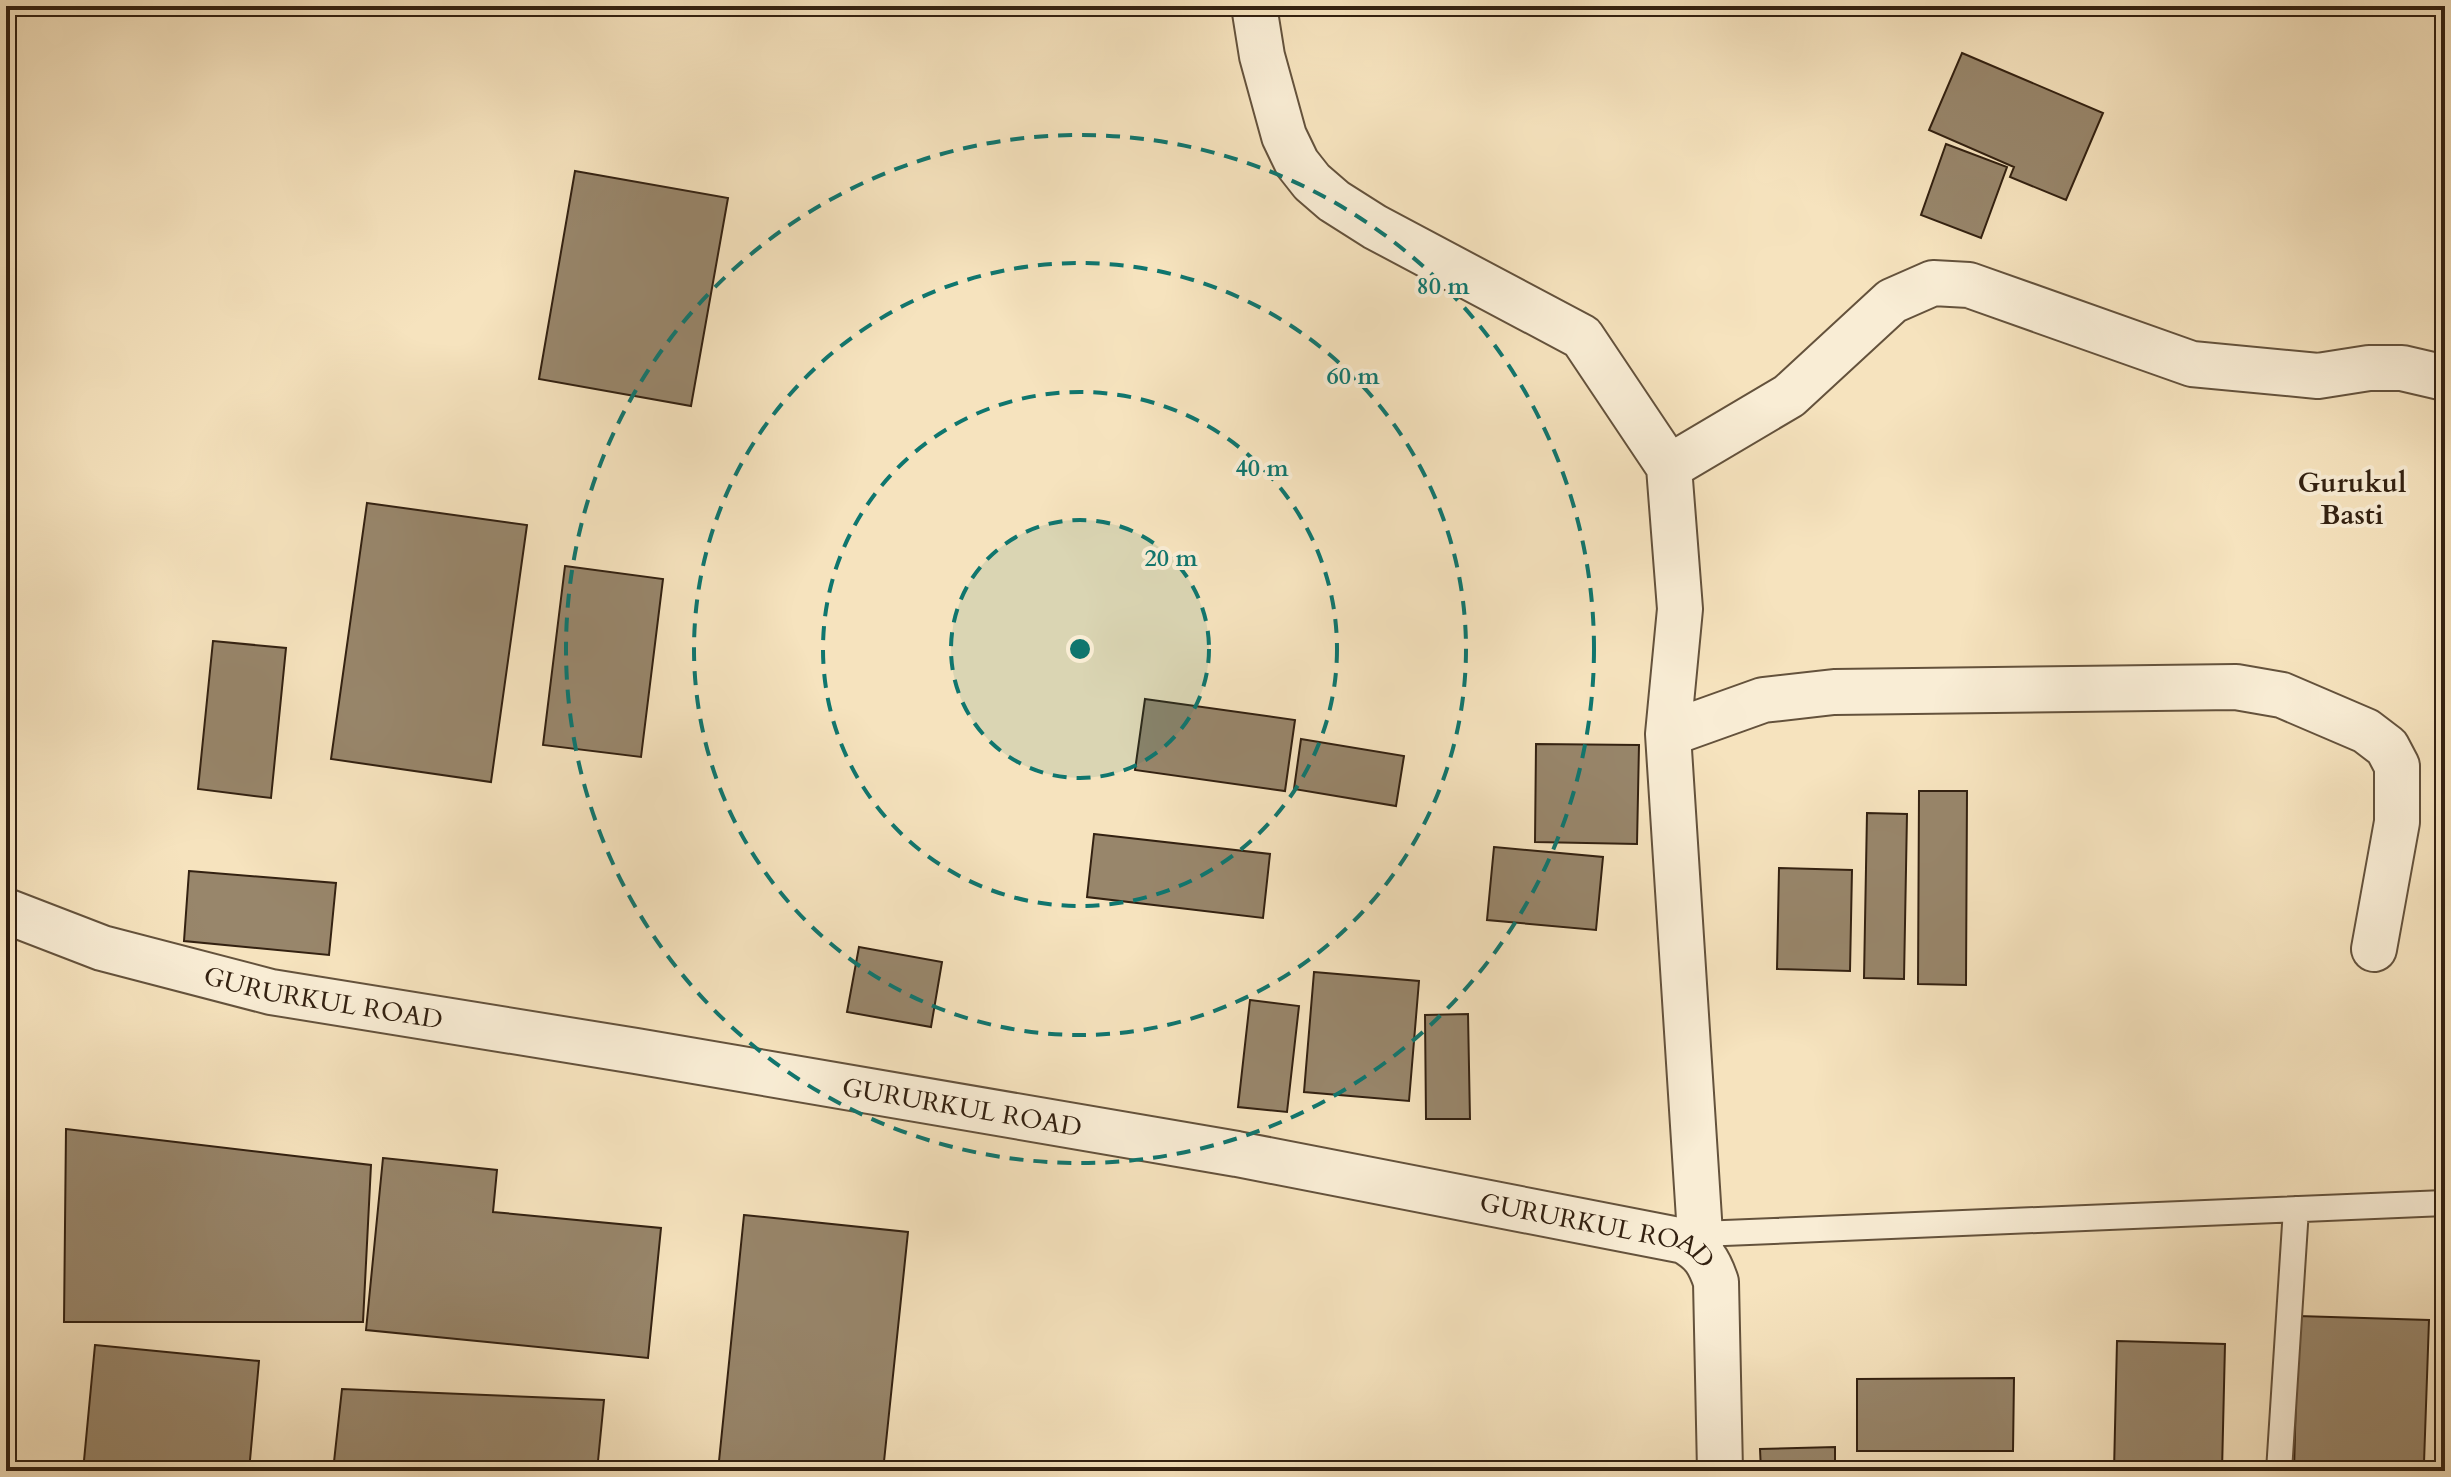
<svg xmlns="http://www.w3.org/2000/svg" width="2451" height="1477" viewBox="0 0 2451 1477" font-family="Cardo,serif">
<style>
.building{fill:#98866b;stroke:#332111;stroke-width:2}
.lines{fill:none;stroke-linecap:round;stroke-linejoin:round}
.service-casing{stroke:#64523c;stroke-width:28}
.minor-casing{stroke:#64523c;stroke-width:48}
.tertiary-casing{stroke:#64523c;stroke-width:48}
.service{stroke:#f9edd5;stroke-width:24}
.minor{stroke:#f9edd5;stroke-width:44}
.tertiary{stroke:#f9edd5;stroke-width:44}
.ring{fill:none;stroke:#0f766e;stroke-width:4;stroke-dasharray:14 10}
.labels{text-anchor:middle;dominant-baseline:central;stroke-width:8;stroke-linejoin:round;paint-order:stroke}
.street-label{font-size:26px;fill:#332111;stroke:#f9edd5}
.neighbourhood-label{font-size:28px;font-weight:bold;fill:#332111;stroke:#f9edd5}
.centre{fill:#0f766e;stroke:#f9edd5;stroke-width:4}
.ring-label{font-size:24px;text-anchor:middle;font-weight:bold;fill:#0f766e;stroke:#f9edd5;stroke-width:8;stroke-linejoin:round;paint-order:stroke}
</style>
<rect width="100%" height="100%" fill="#f6e3be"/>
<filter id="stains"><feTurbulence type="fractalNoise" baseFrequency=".0025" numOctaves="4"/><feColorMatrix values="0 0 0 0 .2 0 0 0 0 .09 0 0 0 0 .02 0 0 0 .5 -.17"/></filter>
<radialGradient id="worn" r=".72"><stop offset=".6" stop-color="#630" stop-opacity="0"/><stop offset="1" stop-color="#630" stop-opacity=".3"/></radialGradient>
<path class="building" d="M1962,53l141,60 -37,87 -56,-23 4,-10 -85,-37z
M1946,144l61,23 -26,71 -60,-23z
M575,171l153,27 -37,208 -152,-27z
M367,503l160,22 -36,257 -160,-23z
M565,566l98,13 -22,178 -98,-12z
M213,641l73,7 -15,150 -73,-9z
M1145,699l150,21 -10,71 -150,-21z
M1301,739l103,17 -8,50 -102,-17z
M1536,744l103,1 -2,99 -102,-2z
M1919,791h48l-1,194 -48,-1z
M1867,813l40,1 -3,165 -40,-1z
M1094,834l176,20 -7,64 -176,-21z
M1494,847l109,10 -7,73 -109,-10z
M1779,868l73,2 -2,101 -73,-2z
M189,871l147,12 -7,72 -145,-14z
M859,947l83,15 -11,65 -84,-15z
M1314,972l105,9 -10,120 -105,-9z
M1250,1000l49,6 -12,106 -49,-5z
M1468,1014l2,105h-44l-1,-104z
M66,1129l305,36 -8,157h-299z
M383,1158l114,12 -4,42 168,16 -13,130 -282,-28z
M744,1215l164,17 -25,239h-165z
M2298,1316l131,4 -5,143h-14v8h-116z
M2117,1341l108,3 -3,127h-108z
M95,1345l164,16 -10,110h-166z
M2014,1378l-1,73h-156v-72z
M342,1389l262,11 -7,71h-264z
M1835,1447v24h-74l-1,-22z"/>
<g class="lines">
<g class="service-casing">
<path id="service" d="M1700,1234l745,-31
M2279,1471l17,-262"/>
</g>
<g class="minor-casing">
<path id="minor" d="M1254,6l8,50 22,80 13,27 15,19 22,19 41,26 207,110 87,130 11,142 -12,125 33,516
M1669,467l120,-71 103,-95 41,-18 36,2 223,79 126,12 51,-8h33l43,10
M1668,734l95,-34 71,-8 402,-5 46,8 84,36 21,16 10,19v56l-23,127"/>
</g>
<g class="tertiary-casing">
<g id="tertiary">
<path id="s1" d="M6,911l96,37 169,44 365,59 601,103 447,87c19,11 25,20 32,41l4,189"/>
</g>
</g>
<use href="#service" class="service"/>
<use href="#minor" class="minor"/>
<use href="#tertiary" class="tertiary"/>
</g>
<circle cx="1080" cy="649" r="129" fill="#0f766e" fill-opacity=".12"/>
<g class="ring">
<circle cx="1080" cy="649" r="129"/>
<circle cx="1080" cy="649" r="257"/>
<circle cx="1080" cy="649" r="386"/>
<circle cx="1080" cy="649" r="514"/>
</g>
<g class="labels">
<g class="street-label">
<text stroke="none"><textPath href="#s1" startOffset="330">GURURKUL ROAD</textPath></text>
<text stroke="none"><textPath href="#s1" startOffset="978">GURURKUL ROAD</textPath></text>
<text stroke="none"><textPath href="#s1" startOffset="1626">GURURKUL ROAD</textPath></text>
</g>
<g class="neighbourhood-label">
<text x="2352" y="483">Gurukul<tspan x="2352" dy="32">Basti</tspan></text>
</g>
</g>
<circle cx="1080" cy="649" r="12" class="centre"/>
<g class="ring-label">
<text x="1443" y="294">80 m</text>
<text x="1353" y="384">60 m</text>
<text x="1262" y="476">40 m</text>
<text x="1171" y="566">20 m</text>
</g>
<rect width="2451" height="1477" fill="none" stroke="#f6e3be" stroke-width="32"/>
<rect x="8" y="8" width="2435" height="1461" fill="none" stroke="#332111" stroke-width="4"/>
<rect x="16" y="16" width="2419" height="1445" fill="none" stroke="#332111" stroke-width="2"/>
<rect width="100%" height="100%" filter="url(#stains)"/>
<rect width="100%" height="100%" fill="url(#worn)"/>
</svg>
